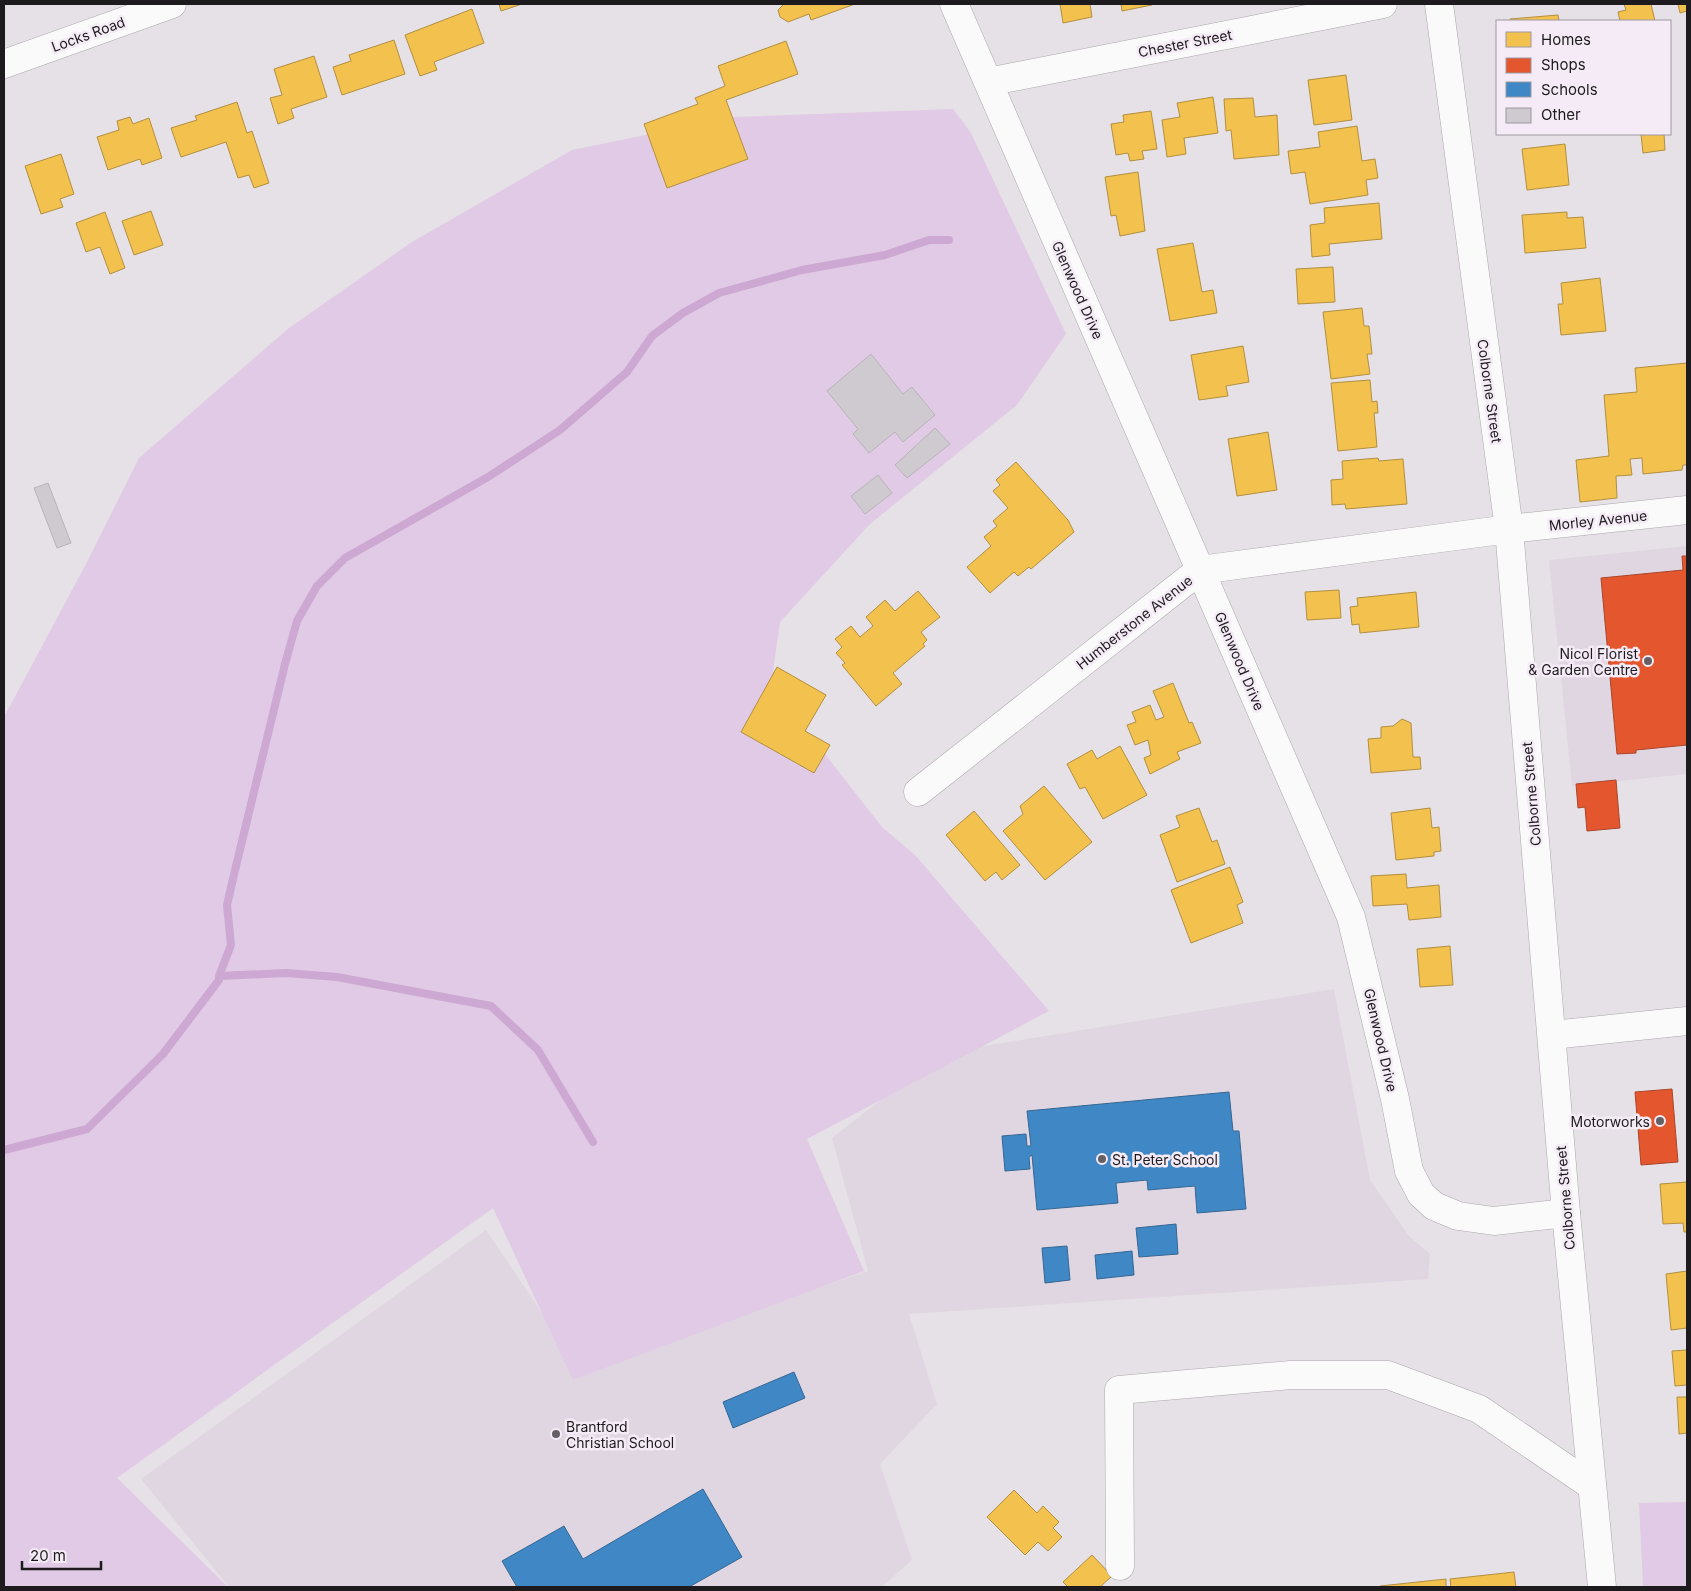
<svg xmlns="http://www.w3.org/2000/svg" width="1691" height="1591" viewBox="0 0 1691 1591" font-family="Inter,sans-serif">
<style>
.built{fill:#e0d6e2}
.green{fill:#e1cae5}
.homes{fill:#f2c14e;stroke:#b28f40}
.shops{fill:#e4572e;stroke:#a94529}
.schools{fill:#3f88c5;stroke:#356793}
.lines{fill:none;stroke-linecap:round;stroke-linejoin:round}
.stream{stroke:#cca8d2;stroke-width:8}
.building{fill:#cecacf;stroke:#b8b4b8}
.minor-casing{stroke:#aba7ab;stroke-width:29}
.major-casing{stroke:#aba7ab;stroke-width:29}
.minor{stroke:#fbfafb;stroke-width:28}
.major{stroke:#fbfafb;stroke-width:28}
.poi-dot{fill:#646064;stroke:#f4ebf6;stroke-width:2}
.labels{text-anchor:middle;dominant-baseline:central;stroke-width:5;stroke-linejoin:round;paint-order:stroke}
.street-label{font-size:14px;fill:#1e1b1e;stroke:#f4ebf6}
.poi-label{font-size:14px;fill:#1e1b1e;stroke:#f4ebf6;text-anchor:end}
</style>
<rect width="100%" height="100%" fill="#e6e1e6"/>
<path class="built" d="M1687,546v228l-115,12 -23,-226z
M1334,989l36,191 39,56 21,18 -2,25 -519,35 28,90 -57,60 32,96 -30,27h-653l-88,-108 345,-249 94,139 288,-98 -36,-133 109,-85z"/>
<path class="green" d="M953,109l18,24 95,201 -49,71 -147,119 -90,98 -7,49 30,55 79,101 33,28 134,156 -242,128 57,132 -291,109 -80,-172 -376,270 111,109h-224v-870l82,-153 53,-106 150,-130 123,-86 160,-92 162,-33z
M1687,1502v85h-44l-4,-84z"/>
<path class="homes" d="M499,4h23l-21,7z
M784,4h71l-44,16 -2,-6 -21,8 -8,-5 -2,-7z
M1060,4h30l2,13 -29,6z
M1121,4h30l1,1 -30,6z
M1624,4h27l4,17h-35l-2,-9 8,-2z
M1678,4h9v7l-7,2z
M472,9l12,34 -50,19 3,8 -17,6 -15,-41z
M1558,15l1,6h-49v-2z
M394,40l11,34 -63,21 -9,-28 18,-6 -2,-6z
M786,41l12,33 -72,26 22,59 -81,29 -23,-64 54,-20 -3,-6 30,-12 -7,-20z
M314,56l13,41 -36,12 3,9 -16,6 -8,-26 12,-3 -8,-26z
M1346,75l6,45 -38,5 -6,-45z
M1213,97l5,36 -34,5 2,16 -19,3 -5,-37 18,-3 -3,-14z
M1253,98l2,19 22,-2 2,40 -45,4 -3,-29 -5,1 -2,-32z
M237,102l10,31 5,-2 17,52 -15,5 -5,-13 -11,3 -12,-36 -45,15 -10,-29 26,-8 -2,-4z
M1151,111l6,38 -15,2 2,8 -14,2 -2,-8 -12,2 -5,-31 13,-2 -1,-7z
M130,117l3,7 16,-6 13,40 -20,7 -2,-6 -32,11 -11,-33 22,-7 -2,-9z
M1357,126l5,35 13,-2 3,19 -12,2 2,15 -58,9 -5,-32 -14,2 -3,-23 32,-4 -2,-15z
M1641,134h23l1,16 -22,3z
M1565,144l4,41 -42,5 -5,-41z
M61,154l13,40 -14,5 3,8 -22,7 -16,-48z
M1138,172l7,59 -25,5 -4,-21 -5,1 -6,-39z
M1379,203l3,36 -53,5 1,11 -18,2 -2,-32 15,-2 -1,-15z
M151,211l12,34 -29,10 -12,-34z
M105,212l20,56 -15,6 -10,-27 -14,5 -10,-29z
M1567,212v6l16,-1 3,31 -61,5 -3,-38z
M1193,243l9,49 11,-2 4,23 -47,8 -13,-72z
M1333,267l2,35 -37,2 -2,-35z
M1600,278l6,53 -45,4 -3,-31h5l-2,-21z
M1362,308l2,18h5l3,28h-5l3,20 -39,5 -8,-67z
M1243,346l6,36 -23,4 2,10 -29,4 -8,-45z
M1687,363v102h-4l-1,5 -39,4 -1,-16 -12,1 2,16 -16,1 1,22 -37,4 -4,-42 33,-4 -5,-61 33,-3 -2,-24z
M1370,380l2,22 5,-1 1,12h-4l3,34 -39,4 -7,-68z
M1268,432l9,58 -40,6 -9,-57z
M1378,458l1,3 24,-2 4,45 -61,5 -1,-5 -13,1 -1,-25 12,-1 -1,-18z
M1016,462l52,58 6,12 -43,37 -2,-2 -11,9 -4,-4 -24,21 -23,-26 24,-21 -7,-9 13,-11 -4,-5 15,-13 -15,-17 7,-6 -4,-5z
M1339,590l2,28 -34,2 -2,-28z
M918,591l22,26 -19,15 6,8 -4,4 2,2 -32,27 9,11 -26,22 -34,-41 3,-2 -9,-10 6,-6 -7,-8 16,-13 9,11 13,-11 -7,-9 19,-17 10,11z
M1416,592l3,35 -59,6 -1,-9 -7,1 -2,-18 8,-1 -1,-8z
M777,667l49,28 -21,36 25,14 -16,28 -73,-41z
M1173,683l16,40 3,-1 9,21 -24,9 3,7 -30,15 -6,-16 7,-3 -3,-15 -13,5 -8,-20 9,-3 -4,-10 18,-7 6,15 8,-3 -11,-26z
M1402,719l9,4 2,34h7l1,12 -50,4 -3,-34 13,-1v-11l12,-1z
M1120,746l27,49 -44,24 -18,-32 -5,2 -13,-25 25,-14 5,9z
M1044,786l48,56 -47,38 -42,-49 20,-17 -3,-8z
M1199,808l13,34 5,-2 8,24 -48,18 -17,-47 20,-8 -4,-11z
M1430,808l2,20 7,-1 2,24 -7,1v4l-38,4 -5,-47z
M974,811l46,54 -18,15 -6,-8 -11,9 -39,-46z
M1230,867l13,35 -6,3 6,18 -52,20 -20,-53z
M1406,874l1,14 32,-3 2,32 -32,3 -2,-16 -34,2 -2,-30z
M1450,946l3,39 -33,2 -3,-38z
M1687,1182v50h-3l-1,-9 -20,1 -3,-40z
M1687,1271v57l-16,2 -5,-56z
M1687,1350v35l-12,1 -3,-35z
M1677,1397h10v36l-8,1z
M1014,1490l23,23 6,-7 16,16 -6,6 9,9 -14,14 -10,-9 -13,13 -38,-38z
M1092,1555l20,21 -12,11h-32l-5,-5z
M1514,1572l2,15h-65l-1,-8z
M1446,1579v8h-66v-1z"/>
<path class="shops" d="M1682,556h5v189l-51,5v3l-19,1 -16,-176 82,-8z
M1616,780l4,48 -33,3 -2,-24 -7,1 -2,-24z
M1672,1089l6,73 -37,3 -6,-73z"/>
<path class="schools" d="M1229,1092l4,39h6l7,78 -49,4 -2,-27 -47,4 -1,-10 -31,3 2,20 -81,7 -5,-55 -3,2 1,12 -25,2 -3,-35 24,-2 1,12h4l-4,-35z
M1176,1224l2,30 -39,3 -3,-29z
M1067,1246l3,34 -25,3 -3,-35z
M1132,1251l2,24 -37,4 -2,-24z
M794,1372l11,26 -72,30 -10,-26z
M703,1489l39,68 -53,30h-172l-15,-26 62,-35 19,33z"/>
<g class="lines">
<path class="stream" d="M219,976l67,-3 51,4 154,29 47,44 55,92
M4,1150l83,-21 76,-75 56,-74v-4l12,-31 -4,-40 9,-39 49,-202 12,-43 20,-35 28,-28 143,-81 72,-47 67,-58 25,-36 31,-23 36,-20 83,-23 83,-15 44,-15h20"/>
</g>
<path class="building" d="M871,354l32,40 9,-7 23,28 -32,27 -8,-10 -26,21 -16,-19 5,-5 -31,-38z
M935,428l15,16 -43,34 -12,-13z
M878,475l14,18 -27,21 -14,-18z
M48,483l23,60 -14,5 -23,-60z"/>
<g class="lines">
<g class="minor-casing">
<path id="minor" d="M954,4l397,913 44,182 14,72 12,23 13,12 24,10 36,5 72,-8
M4,64l168,-60
M988,82l395,-78
M918,792l282,-222 309,-41 178,-19
M1552,1035l135,-14
M1120,1566l-1,-176 172,-15h97l91,34 113,77"/>
</g>
<g class="major-casing">
<path id="major" d="M1439,4l70,525 57,684 36,374"/>
</g>
<use href="#minor" class="minor"/>
<use href="#major" class="major"/>
</g>
<g class="poi-dot">
<circle cx="1648" cy="661" r="5"/>
<circle cx="1660" cy="1121" r="5"/>
<circle cx="1102" cy="1159" r="5"/>
<circle cx="556" cy="1434" r="5"/>
</g>
<g class="labels">
<g class="street-label">
<text transform="translate(88 34) rotate(-20)">Locks Road</text>
<text transform="translate(1185 43) rotate(-11)">Chester Street</text>
<text transform="translate(1078 290) rotate(66)">Glenwood Drive</text>
<text transform="translate(1490 391) rotate(82)">Colborne Street</text>
<text transform="translate(1598 520) rotate(-6)">Morley Avenue</text>
<text transform="translate(1134 622) rotate(-38)">Humberstone Avenue</text>
<text transform="translate(1240 661) rotate(67)">Glenwood Drive</text>
<text transform="translate(1531 794) rotate(-95)">Colborne Street</text>
<text transform="translate(1381 1040) rotate(77)">Glenwood Drive</text>
<text transform="translate(1565 1198) rotate(-95)">Colborne Street</text>
</g>
<g class="poi-label">
<text x="1638" y="653">Nicol Florist<tspan x="1638" dy="16">&amp; Garden Centre</tspan></text>
<text x="1650" y="1121">Motorworks</text>
<text x="1112" y="1159" text-anchor="start">St. Peter School</text>
<text x="566" y="1426" text-anchor="start">Brantford<tspan x="566" dy="16">Christian School</tspan></text>
</g>
</g>
<rect width="1691" height="1591" fill="none" stroke="#1e1b1e" stroke-width="10"/>
<rect x="1496" y="20" width="175" height="115" fill="#f4ebf6" stroke="#9e98a0"/>
<rect x="1506" y="32" width="25" height="15" fill="#f2c14e" stroke="#9e98a0"/>
<text x="1541" y="45" font-size="15" fill="#1e1b1e">Homes</text>
<rect x="1506" y="58" width="25" height="15" fill="#e4572e" stroke="#9e98a0"/>
<text x="1541" y="70" font-size="15" fill="#1e1b1e">Shops</text>
<rect x="1506" y="82" width="25" height="15" fill="#3f88c5" stroke="#9e98a0"/>
<text x="1541" y="95" font-size="15" fill="#1e1b1e">Schools</text>
<rect x="1506" y="108" width="25" height="15" fill="#cecacf" stroke="#9e98a0"/>
<text x="1541" y="120" font-size="15" fill="#1e1b1e">Other</text>
<path d="M22 1561v8h79v-8" fill="none" stroke="#1e1b1e" stroke-width="2.5"/>
<text x="30" y="1561" font-size="15" fill="#1e1b1e" stroke="#f4ebf6" stroke-width="4" paint-order="stroke">20 m</text>
</svg>
